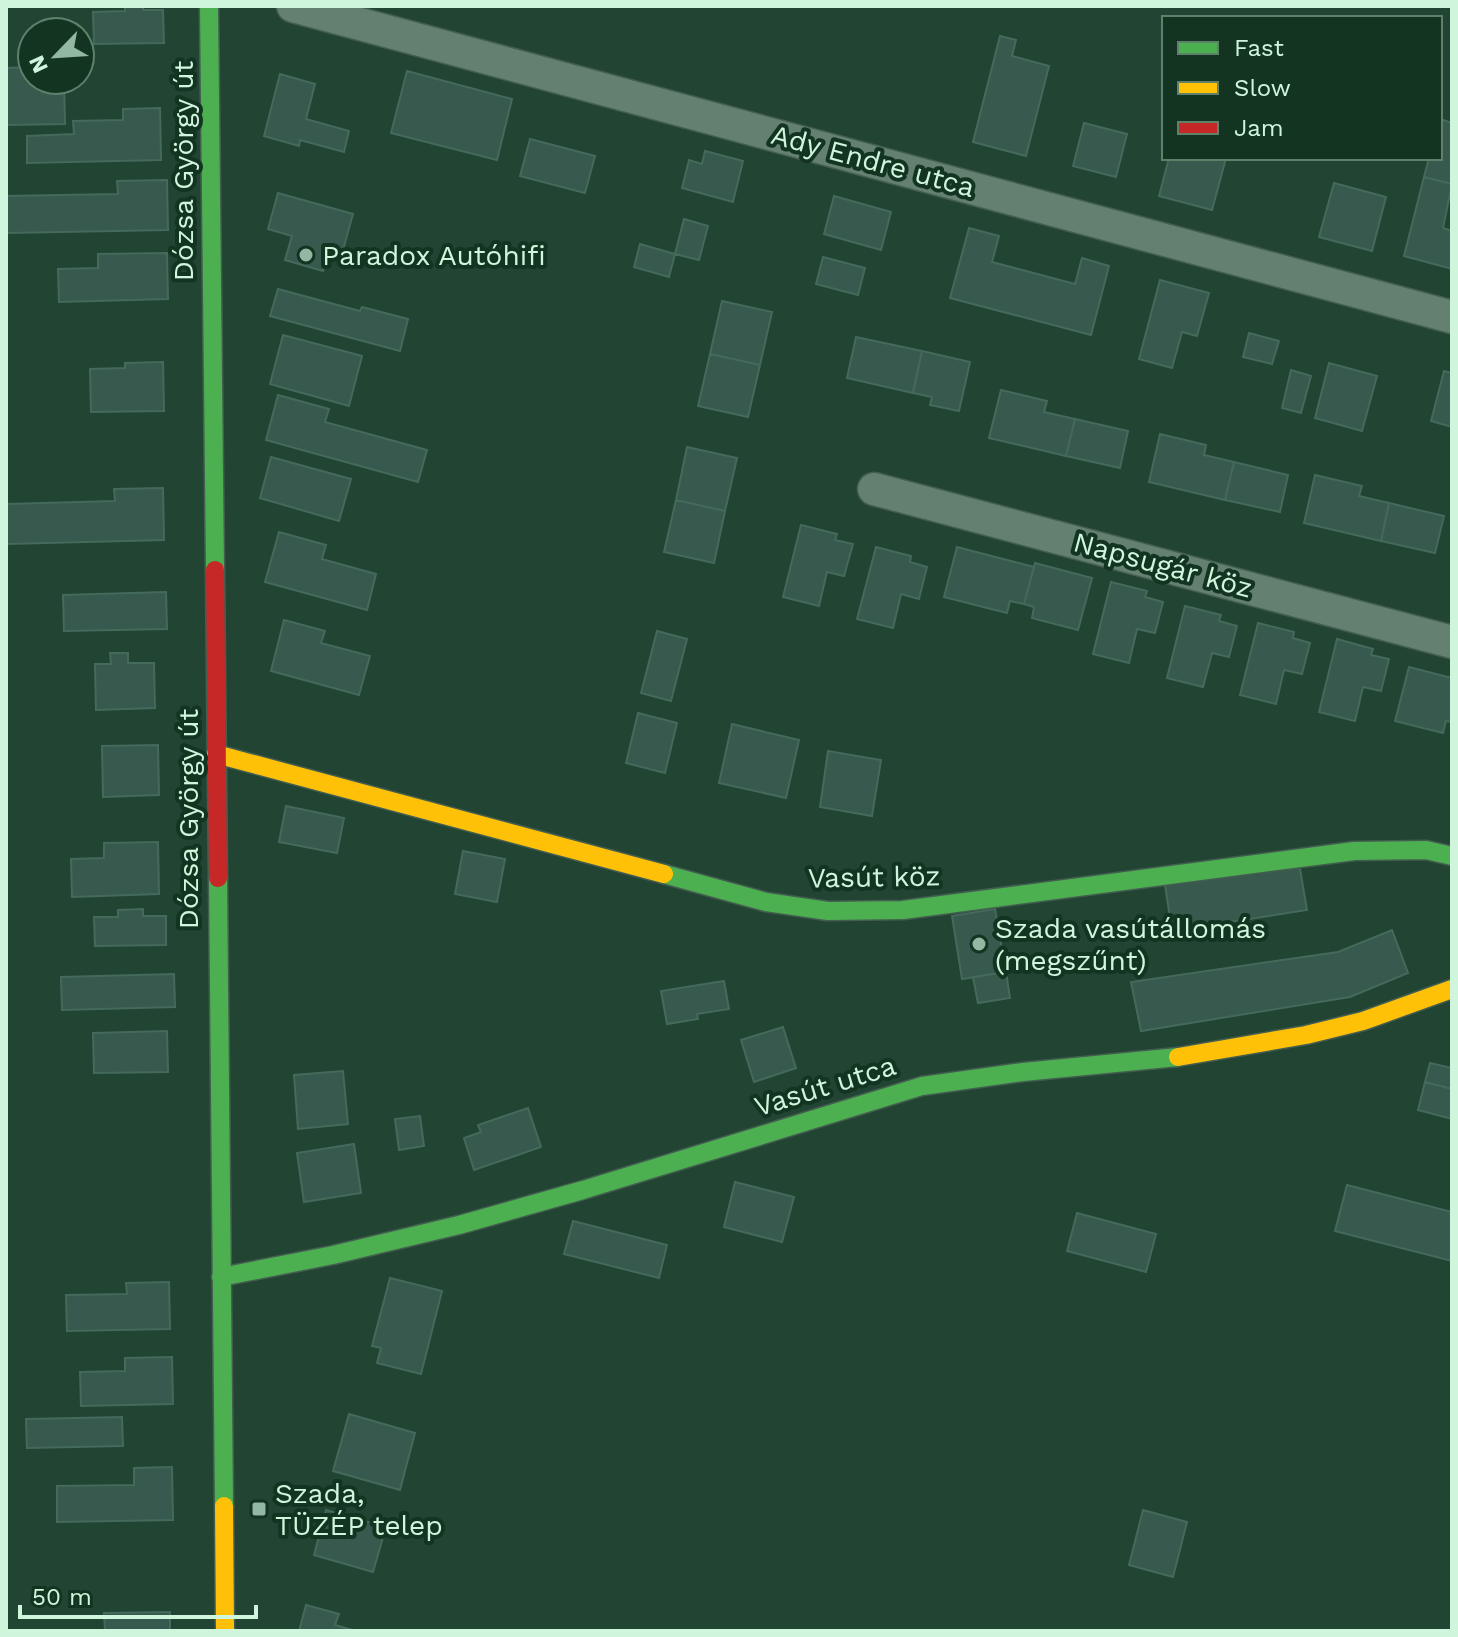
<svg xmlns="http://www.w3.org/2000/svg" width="1458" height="1637" viewBox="0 0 1458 1637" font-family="'Work Sans',sans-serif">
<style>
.building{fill:#38594d;stroke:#446a5c;stroke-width:2}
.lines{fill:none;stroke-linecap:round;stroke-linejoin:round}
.street-casing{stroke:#435e50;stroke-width:35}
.fast-casing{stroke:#435e50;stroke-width:21}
.slow-casing{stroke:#435e50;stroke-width:21}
.jam-casing{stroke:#435e50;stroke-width:21}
.street{stroke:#638070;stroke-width:32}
.fast{stroke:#4caf50;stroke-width:18}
.slow{stroke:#ffc107;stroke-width:18}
.jam{stroke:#c62828;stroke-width:18}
.poi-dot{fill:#92b7a2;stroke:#133421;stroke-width:3}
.labels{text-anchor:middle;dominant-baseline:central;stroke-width:8;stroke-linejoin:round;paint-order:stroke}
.street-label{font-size:28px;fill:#cff5dd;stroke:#133421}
.poi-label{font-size:28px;fill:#cff5dd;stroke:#133421;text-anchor:start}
</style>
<rect width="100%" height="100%" fill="#243"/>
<path class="building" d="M125,6h18v4h20l1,33 -70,1 -1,-32 32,-1z
M1000,36l16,4 -4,16 37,10 -23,90 -53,-14z
M32,67v13h32l1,44 -59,1v-57z
M407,71l105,28 -15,61 -106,-27z
M280,74l35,10 -9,35 43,12 -5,21 -44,-12 -1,6 -35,-10z
M160,108l1,52 -134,3v-27l47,-2 -1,-13 50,-1v-11z
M1440,119l12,4v61l-28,-7 5,-19h11z
M1084,123l43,11 -11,43 -43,-11z
M530,139l65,17 -10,37 -65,-17z
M705,151l38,10 -10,41 -51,-14 7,-28 13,4z
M1169,158h57l-14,52 -53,-14z
M1424,177l28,7 -9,44 9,3v38l-48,-13z
M167,180l1,50 -161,3 -1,-37 112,-2 -1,-13z
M1334,183l52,14 -14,54 -53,-14z
M278,193l75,21 -10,36 -13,-4 -7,25 -38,-11 7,-24 -24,-7z
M834,196l57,16 -10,38 -57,-16z
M684,219l24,7 -9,34 -24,-6z
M969,228l30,8 -7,26 83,22 7,-26 27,8 -18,69 -141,-37z
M640,244l35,10 -6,23 -35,-10z
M167,253l1,46 -109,3 -1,-33 40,-1v-14z
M823,257l42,11 -7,27 -42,-11z
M1160,280l49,13 -12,43 -15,-4 -10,36 -33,-9z
M278,289l82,22 2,-4 46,12 -8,32 -130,-35z
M722,301l50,11 -12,53 -50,-11z
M1249,333l30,8 -7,23 -29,-7z
M283,335l79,21 -13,50 -79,-22z
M856,337l66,14 -9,42 -66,-15z
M922,351l48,11 -11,49 -29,-6 2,-8 -19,-4z
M710,354l50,11 -12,52 -50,-11z
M163,362l1,49 -73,1 -1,-43 35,-1v-5z
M1329,363l48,13 -15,55 -47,-13z
M1291,370l20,6 -10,37 -19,-5z
M1444,371l8,2v54l-21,-6z
M1001,390l46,11 -3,11 31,7 -9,37 -77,-18z
M278,395l51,14 -4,13 102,28 -9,32 -152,-42z
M1075,419l53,12 -8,37 -54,-12z
M1160,434l46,11 -2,10 30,7 -9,38 -76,-18z
M687,447l50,11 -12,53 -49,-11z
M271,457l80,22 -12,42 -79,-23z
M1234,462l54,13 -8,37 -55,-12z
M1315,475l47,11 -3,10 30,7 -8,38 -77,-18z
M163,488l1,52 -157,4 -1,-40 109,-3 -1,-12z
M676,500l49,11 -11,52 -50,-11z
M1389,503l55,13 -9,37 -54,-12z
M801,525l36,9 -2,6 18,4 -9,32 -17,-4 -8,34 -36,-9z
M279,532l47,13 -4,14 54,15 -9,36 -102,-28z
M876,547l35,9 -1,6 17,5 -8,32 -18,-5 -8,34 -36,-9z
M957,547l77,20 -10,37 -14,-3 -3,12 -63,-16z
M1035,563l57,15 -14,52 -46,-12 2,-11 -10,-3z
M1111,582l36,9 -2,6 18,5 -8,31 -18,-4 -8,34 -36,-9z
M166,592l1,37 -103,2 -1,-36z
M1185,606l36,9 -2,6 18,5 -8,31 -17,-4 -9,34 -36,-9z
M284,620l41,11 -4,12 49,13 -11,39 -88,-24z
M1258,623l36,9 -1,6 17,5 -8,31 -18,-4 -8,34 -36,-9z
M657,631l30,8 -16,62 -30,-8z
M1337,639l36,10 -2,6 18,4 -8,32 -18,-4 -8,34 -36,-9z
M110,653h18v10h26l1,45 -59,2 -1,-46h16z
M1409,667l43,11v44l-6,-1 -3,12 -48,-12z
M638,713l39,10 -12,50 -39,-10z
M732,724l67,16 -13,58 -67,-15z
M158,745l1,50 -56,2 -1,-51z
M828,751l53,9 -9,56 -52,-9z
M286,806l58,12 -7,35 -58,-11z
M158,842l1,52 -87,3 -1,-38 33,-1v-15z
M463,851l42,8 -8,43 -42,-8z
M1299,863l8,47 -135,21 -7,-46z
M143,909v7h23v29l-71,1 -1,-29h24v-7z
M995,909l11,63 -44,7 -10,-63z
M1392,930l16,43 -58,24 -209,34 -10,-49 207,-30z
M1006,972l4,26 -32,5 -5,-26z
M174,974l1,33 -113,3 -1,-33z
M724,981l5,28 -32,5 1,5 -31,5 -6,-33z
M783,1027l13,41 -42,14 -13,-42z
M167,1031l1,41 -74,1 -1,-40z
M1430,1063l22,5v21l-27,-7z
M343,1071l5,53 -50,5 -4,-54z
M1425,1082l27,7v30l-34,-9z
M528,1108l13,39 -67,23 -10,-32 17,-6 -3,-7z
M420,1116l4,30 -25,4 -4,-31z
M354,1144l7,49 -57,9 -7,-49z
M735,1182l59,15 -12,45 -58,-15z
M1347,1185l105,27v49l-117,-30z
M1077,1213l79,21 -10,38 -79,-21z
M573,1221l94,24 -8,33 -95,-24z
M390,1278l52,13 -21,83 -44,-11 4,-15 -9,-2z
M169,1282l1,47 -103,2 -1,-36 61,-1 -1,-11z
M172,1357l1,47 -92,2 -1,-34 45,-1v-13z
M349,1414l66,19 -15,57 -67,-19z
M122,1417l1,29 -96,2 -1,-29z
M172,1467l1,53 -116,2v-36l77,-1v-17z
M326,1510l60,17 -13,45 -59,-17z
M1143,1510l44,12 -14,55 -44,-12z
M306,1605l33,9 -4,11 21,6h-57z
M170,1612v19h-65l-1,-18z"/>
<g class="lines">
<g class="street-casing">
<path id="street" d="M293,6l1159,311
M874,489l578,153"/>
</g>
<g class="fast-casing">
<path id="fast" d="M209,6l6,564
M664,874l102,28 62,9 75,-1 451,-59 72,-1 26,6
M218,878l6,628
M221,1277l112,-22 126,-30 124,-35 339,-104 101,-14 155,-15"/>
</g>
<g class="slow-casing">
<path id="slow" d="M216,754l448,120
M1178,1057l128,-22 57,-14 89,-32
M224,1506l1,125"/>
</g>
<g class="jam-casing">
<path id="jam" d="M215,570l3,308"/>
</g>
<use href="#street" class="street"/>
<use href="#fast" class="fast"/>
<use href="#slow" class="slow"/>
<use href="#jam" class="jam"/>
</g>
<g class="poi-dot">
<circle cx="306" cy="255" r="8"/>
<circle cx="979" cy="944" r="8"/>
<rect x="251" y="1501" width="16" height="16" rx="4"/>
</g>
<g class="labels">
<g class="street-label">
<text transform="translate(873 161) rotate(15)">Ady Endre utca</text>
<text transform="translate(183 171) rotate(-90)">Dózsa György út</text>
<text transform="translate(1163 565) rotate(15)">Napsugár köz</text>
<text transform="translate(188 819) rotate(-90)">Dózsa György út</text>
<text transform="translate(874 877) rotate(-1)">Vasút köz</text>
<text transform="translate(825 1086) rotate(-17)">Vasút utca</text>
</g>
<g class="poi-label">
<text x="322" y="255">Paradox Autóhifi</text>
<text x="995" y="928">Szada vasútállomás<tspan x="995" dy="32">(megszűnt)</tspan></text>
<text x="275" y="1493">Szada,<tspan x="275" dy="32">TÜZÉP telep</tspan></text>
</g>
</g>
<rect width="1458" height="1637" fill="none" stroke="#cff5dd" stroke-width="16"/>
<rect x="1162" y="16" width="280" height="144" fill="#133421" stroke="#5e816c" stroke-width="2"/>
<rect x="1178" y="42" width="40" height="12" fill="#4caf50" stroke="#5e816c" stroke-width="2"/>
<text x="1234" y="56" font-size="24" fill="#cff5dd">Fast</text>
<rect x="1178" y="82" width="40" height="12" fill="#ffc107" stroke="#5e816c" stroke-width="2"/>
<text x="1234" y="96" font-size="24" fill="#cff5dd">Slow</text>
<rect x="1178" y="122" width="40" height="12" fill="#c62828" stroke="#5e816c" stroke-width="2"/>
<text x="1234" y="136" font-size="24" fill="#cff5dd">Jam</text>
<g transform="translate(56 56) rotate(245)"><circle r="38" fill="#133421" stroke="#5e816c" stroke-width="2"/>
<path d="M0-6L14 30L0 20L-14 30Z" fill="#92b7a2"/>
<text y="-12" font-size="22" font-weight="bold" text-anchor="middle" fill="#cff5dd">N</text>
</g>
<path d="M20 1605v12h236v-12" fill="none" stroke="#cff5dd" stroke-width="4"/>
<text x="32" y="1605" font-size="24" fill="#cff5dd" stroke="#133421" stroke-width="6" paint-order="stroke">50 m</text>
</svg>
